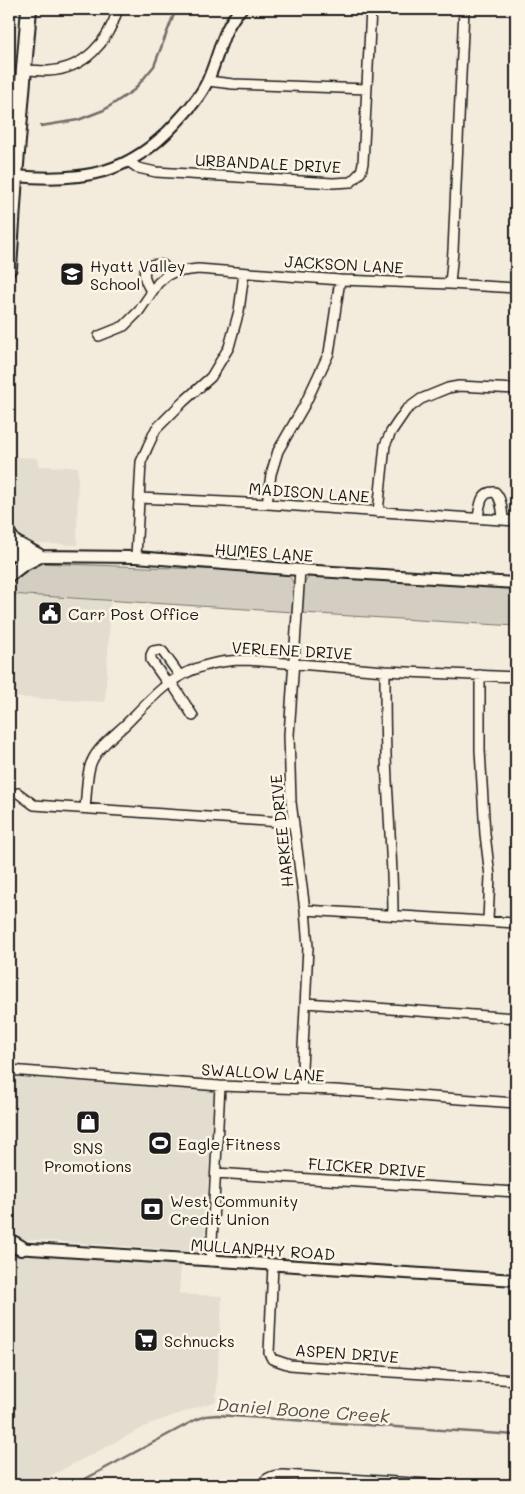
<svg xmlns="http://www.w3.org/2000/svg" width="525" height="1494" viewBox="0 0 525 1494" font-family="Mali,sans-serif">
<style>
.built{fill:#e3ddcf}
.green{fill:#d3cec1;stroke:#78756e}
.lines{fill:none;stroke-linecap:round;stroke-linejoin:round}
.stream{stroke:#716e68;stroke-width:2.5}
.minor-casing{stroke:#1c1c1c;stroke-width:12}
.tertiary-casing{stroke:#1c1c1c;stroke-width:14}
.primary-casing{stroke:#1c1c1c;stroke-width:18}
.minor{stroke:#fcf5e5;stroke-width:9}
.tertiary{stroke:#fcf5e5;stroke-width:10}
.primary{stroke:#fcf5e5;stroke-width:14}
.labels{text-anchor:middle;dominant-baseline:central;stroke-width:5;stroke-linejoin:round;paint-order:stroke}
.street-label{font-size:16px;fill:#1c1c1c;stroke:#fcf5e5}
.poi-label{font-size:16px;fill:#1c1c1c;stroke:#fcf5e5;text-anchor:start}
.water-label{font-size:18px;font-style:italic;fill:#55534f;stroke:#fcf5e5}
</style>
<rect width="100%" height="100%" fill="#f3ecdd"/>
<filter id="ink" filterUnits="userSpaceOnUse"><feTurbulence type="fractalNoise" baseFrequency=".02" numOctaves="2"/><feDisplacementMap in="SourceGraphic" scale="10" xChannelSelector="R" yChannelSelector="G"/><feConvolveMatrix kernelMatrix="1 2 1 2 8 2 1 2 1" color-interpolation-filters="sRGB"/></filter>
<g filter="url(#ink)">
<path class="built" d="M13,457l25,1v8l40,1 -1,78 -51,-2 -17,-20z
M9,594l102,7 -6,101 -96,-5z
M9,1076l205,14 -10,162 -195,-14z
M21,1255l160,8 -2,31 43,2 -6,105 -64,22 -119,62h-24v-228z"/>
<path class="green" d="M37,563l245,9c17,6 12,26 11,40l-284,-18v-16z
M313,574l203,13v39l-214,-13c1,-15 -3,-31 11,-39z"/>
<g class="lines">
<path class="stream" d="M41,126l37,-6 26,-10 30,-20 20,-24 22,-57
M74,1485l121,-65 11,-4 11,-1 299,20"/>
<g class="minor-casing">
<path id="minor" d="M25,70c8,0 16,1 23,1 37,-2 60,-29 70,-62
M208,81l25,3 134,5
M128,161l10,7 18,4 177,11 18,-1 10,-10 2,-9 8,-154
M450,284l3,-33 11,-242
M152,292c-11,-15 -12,-31 11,-27l7,8
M99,336l25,-10 15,-15 19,-28 8,-7 8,-4 24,-3 142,11 110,4 66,4
M139,498l128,6 249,17
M267,504l4,-30 7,-23 27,-47 24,-51 11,-73
M378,512l7,-67 6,-13 15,-22 15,-11 27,-11 11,-2 57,3
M478,518c2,-12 2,-27 17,-26 7,7 7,18 8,27
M136,557l5,-95 7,-16 8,-17 27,-27 28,-25 18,-30 10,-36 5,-38
M300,570l-11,165 2,67 14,108 3,37 -7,141
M385,671c0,42 0,84 3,126 2,39 5,78 5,118
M480,675v75l5,84 5,42 -2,44
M171,682l22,34
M168,684l-17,-24v-5l2,-4 7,-1 3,2 17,24
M18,793l16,12 260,18
M85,808c2,-15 1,-37 8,-49 7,-14 23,-25 34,-36 13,-13 26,-28 41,-39 24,-18 50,-24 79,-24l138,11 131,6
M305,910l211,13
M306,1003l210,15
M9,1070l211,16 115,4 181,13
M216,1173l300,19
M211,1261l9,-175
M273,1265l-4,88 3,6 18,6 25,2 201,13
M262,1485c4,-9 13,-10 21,-10l163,10"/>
</g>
<g class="tertiary-casing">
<path id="tertiary" d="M15,176c67,6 114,-1 161,-53 12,-13 25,-27 32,-43 11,-24 14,-52 33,-71
M9,554l29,2 98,1 164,13 216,13
M15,1248l501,32"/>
</g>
<g class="primary-casing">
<path id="primary" d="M9,268l6,-92 14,-167
M9,536l5,7 24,13
M9,574l13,-10 16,-8
M9,1241l12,7"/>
</g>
<use href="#minor" class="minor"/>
<use href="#tertiary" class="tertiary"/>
<use href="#primary" class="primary"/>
</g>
</g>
<defs>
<g id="school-square" transform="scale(1.25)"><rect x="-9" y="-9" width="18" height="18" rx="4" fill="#1c1c1c" stroke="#fcf5e5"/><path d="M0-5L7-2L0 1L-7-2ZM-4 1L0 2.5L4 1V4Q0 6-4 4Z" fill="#fff"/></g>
<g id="civic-square" transform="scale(1.25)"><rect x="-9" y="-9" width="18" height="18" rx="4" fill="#1c1c1c" stroke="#fcf5e5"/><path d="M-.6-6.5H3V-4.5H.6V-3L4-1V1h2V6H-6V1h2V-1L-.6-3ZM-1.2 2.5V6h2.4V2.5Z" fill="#fff"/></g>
<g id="shop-square" transform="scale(1.25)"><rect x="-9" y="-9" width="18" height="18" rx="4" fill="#1c1c1c" stroke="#fcf5e5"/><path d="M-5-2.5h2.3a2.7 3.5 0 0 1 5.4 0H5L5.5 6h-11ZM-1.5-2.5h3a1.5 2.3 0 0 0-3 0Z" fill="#fff"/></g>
<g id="stadium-square" transform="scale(1.25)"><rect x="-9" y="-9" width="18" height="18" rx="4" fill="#1c1c1c" stroke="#fcf5e5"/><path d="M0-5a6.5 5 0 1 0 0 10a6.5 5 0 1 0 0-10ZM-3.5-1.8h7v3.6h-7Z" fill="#fff"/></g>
<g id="bank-square" transform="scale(1.25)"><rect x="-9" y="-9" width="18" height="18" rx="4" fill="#1c1c1c" stroke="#fcf5e5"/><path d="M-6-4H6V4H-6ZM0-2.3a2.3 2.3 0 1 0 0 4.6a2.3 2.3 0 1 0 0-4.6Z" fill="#fff"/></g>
<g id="supermarket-square" transform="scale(1.25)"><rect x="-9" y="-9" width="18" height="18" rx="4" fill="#1c1c1c" stroke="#fcf5e5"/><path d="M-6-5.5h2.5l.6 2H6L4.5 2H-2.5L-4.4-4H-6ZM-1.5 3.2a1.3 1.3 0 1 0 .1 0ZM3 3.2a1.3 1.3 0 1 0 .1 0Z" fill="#fff"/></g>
</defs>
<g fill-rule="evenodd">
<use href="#school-square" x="72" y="274"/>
<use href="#civic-square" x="50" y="613"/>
<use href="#shop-square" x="88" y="1122"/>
<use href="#stadium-square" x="160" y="1143"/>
<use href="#bank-square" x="152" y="1209"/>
<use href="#supermarket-square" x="146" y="1340"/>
</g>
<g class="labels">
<g class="street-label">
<text transform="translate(268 163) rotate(3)">URBANDALE DRIVE</text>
<text transform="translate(344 264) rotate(3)">JACKSON LANE</text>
<text transform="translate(309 492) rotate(4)">MADISON LANE</text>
<text transform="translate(264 552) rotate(4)">HUMES LANE</text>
<text transform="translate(292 650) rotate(3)">VERLENE DRIVE</text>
<text transform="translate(281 831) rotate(-96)">HARKEE DRIVE</text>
<text transform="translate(263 1072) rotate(3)">SWALLOW LANE</text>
<text transform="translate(367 1167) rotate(4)">FLICKER DRIVE</text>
<text transform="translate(263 1249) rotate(4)">MULLANPHY ROAD</text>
<text transform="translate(347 1353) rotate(4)">ASPEN DRIVE</text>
</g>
<g class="poi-label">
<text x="90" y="265">Hyatt Valley<tspan x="90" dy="18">School</tspan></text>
<text x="68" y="613">Carr Post Office</text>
<text x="178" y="1143">Eagle Fitness</text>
<text x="88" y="1147" text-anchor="middle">SNS<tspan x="88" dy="18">Promotions</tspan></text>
<text x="170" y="1200">West Community<tspan x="170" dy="18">Credit Union</tspan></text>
<text x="164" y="1340">Schnucks</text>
</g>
<g class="water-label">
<text transform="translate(303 1410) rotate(4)">Daniel Boone Creek</text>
</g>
</g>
<rect width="525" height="1494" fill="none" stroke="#fcf5e5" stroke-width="30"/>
<rect x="15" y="15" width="495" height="1464" fill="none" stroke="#1c1c1c" stroke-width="2" filter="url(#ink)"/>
</svg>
